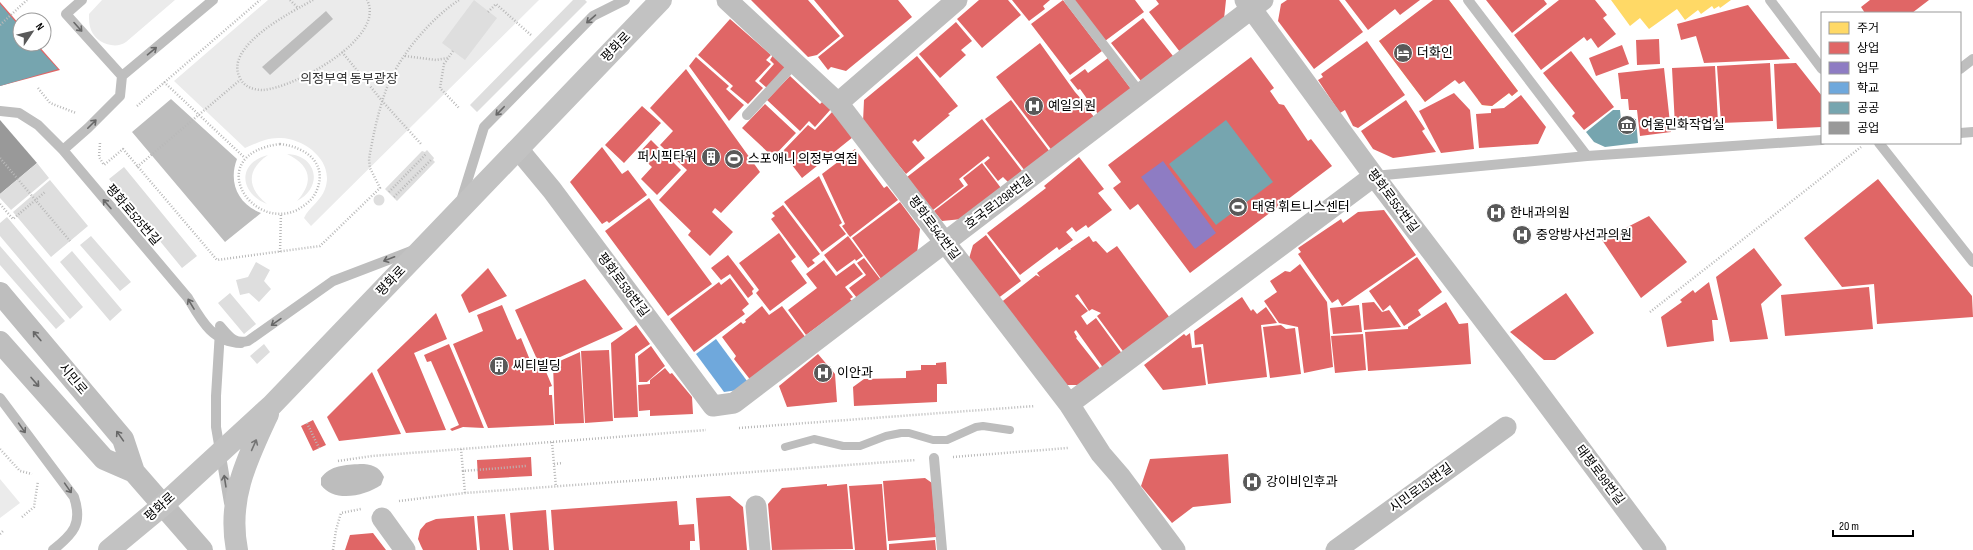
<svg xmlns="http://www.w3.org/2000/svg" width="1973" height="550" viewBox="0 0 1973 550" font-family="'Sofia Sans Condensed','Noto Sans KR',sans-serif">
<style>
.green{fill:#ebebeb}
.water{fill:#bdbdbd}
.homes{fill:#ffd966}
.shops{fill:#e06666}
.offices{fill:#8e7cc3}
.schools{fill:#6fa8dc}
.public{fill:#76a5af}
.industry{fill:#999}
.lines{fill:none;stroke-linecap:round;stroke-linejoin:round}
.stream{stroke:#bdbdbd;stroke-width:8}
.building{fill:#dedede}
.path{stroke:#b9b9b9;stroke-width:2.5;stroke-dasharray:1 2;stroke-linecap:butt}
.service{stroke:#bebebe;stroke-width:10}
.minor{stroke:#bebebe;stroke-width:21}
.tertiary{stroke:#bebebe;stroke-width:22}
.secondary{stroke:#c2c2c2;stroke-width:22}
.oneway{stroke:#686868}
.oneway2{stroke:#747474}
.labels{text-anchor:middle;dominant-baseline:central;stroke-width:4;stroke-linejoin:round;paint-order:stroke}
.street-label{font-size:13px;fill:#000;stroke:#fff}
.poi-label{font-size:13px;fill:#000;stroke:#fff;text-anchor:start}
.park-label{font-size:13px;fill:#313131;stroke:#fff}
</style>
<rect width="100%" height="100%" fill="#fff"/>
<path class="green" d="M102,0h73l-49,42c-11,8 -30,1 -35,-12 -2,-5 -2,-10 -2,-16z
M268,0h271l-228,226 -7,-8c5,-11 17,-17 21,-29 10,-28 -20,-50 -44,-51 -13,-1 -24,5 -36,10l-71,-67z
M287,154c30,1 37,33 10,47 18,-20 13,-36 -10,-47z
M268,155c-22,15 -21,33 -1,49 -28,-11 -30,-41 1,-49z
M0,479l20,24 -20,15z"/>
<path class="water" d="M326,11l7,8 -63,56 -8,-8z
M171,99l66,60c-9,23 1,45 24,54l-36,29 -93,-110z
M360,464c11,0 19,2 24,13l-3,8c-16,11 -47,18 -60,0v-7c9,-13 25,-13 39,-14z"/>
<path class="homes" d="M1435,0h14l69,91 -6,5 -3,-3 -17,13 -10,-1 -4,-5 21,-16z
M1611,0h120l-11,8 -1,-2 -5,3 -2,-3 -11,8 -3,-4 -13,10 -8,-11 -28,20 -9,-11 -10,8z
M1422,9l26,34 -7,5 -6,-8 -25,19 26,34 -11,9 -46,-61z"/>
<path class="shops" d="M751,0h57l32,36 -23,19 -9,2z
M814,0h84l14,17 -66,54 -15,-4 -3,3 -10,-13 26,-21z
M979,0h29l13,15 -39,33 -25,-29z
M1012,0h38l-7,6 2,3 -16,12z
M1063,0l39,51 -32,24 -39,-51z
M1074,0h61l9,12 -39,29z
M1156,0h70l-2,19 -44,33 -31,-40 10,-8z
M1287,0h52l24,32 -49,37 -36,-48 3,-17z
M1345,0h75l-20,15 -5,-6 -27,21z
M1433,0h16l69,91 -6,5 -3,-3 -17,13 -10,-1 -18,-24 -5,3 -4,-4 -30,22 -46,-61z
M1486,0h58l3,4 -35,29z
M1559,0h36l12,15 -4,3 13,16 -18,14 -7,-10 -4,3 -3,-4 -43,33 -27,-35z
M1870,0h59l-17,13h-47l-4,-6z
M0,2l20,23v19h17l23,26 -60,16z
M1748,5l42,54 -86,4 -8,-27 -15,4 -4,-16z
M1143,18l30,38 -32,25 -30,-38z
M730,19l41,36 -5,5 5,4 -16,17 8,7 -15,16 -18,-15 3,-3 -35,-31z
M956,22l16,19 -11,9 5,5 -26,23 -21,-24z
M1659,39l1,25 -23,1 -1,-25z
M1367,41l38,54 -47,33 -5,-2 -8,-16 -5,3 -22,-33 5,-3 -2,-3z
M1040,43l35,49 16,18 -2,1 7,8 -43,33 -57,-75z
M1622,45l7,19 -33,12 -7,-18z
M1571,51l43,56 -30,23 -12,-14 3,-3 -32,-40z
M773,55l13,12 -19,21 -8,-7 15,-17 -4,-4z
M917,56l41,50 -10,8 2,1 -32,27 -3,-3 -3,3 13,16 -19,16 -43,-52 1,-22z
M696,57l33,29 -3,3 18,16 -15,16 -40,-55z
M1251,57l23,31 -4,3 9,13 5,1 24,36 3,-2 21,27 -142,107 -52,-69 -8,6 -17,-22 8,-6 -13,-17z
M1108,58l23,31 -33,25 -18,-25 -2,1 -8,-10 15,-11 3,4z
M1770,63l3,58 -52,2 -4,-57z
M1796,63l26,33v31l-45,2 -3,-65z
M1715,66l3,57 -43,3 -3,-58z
M1664,68l7,64 -31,4 -3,-26h-8l-1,-11h-7l-3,-26z
M686,69l74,103 -39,41 -6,-5 -3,4 21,20 -23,24 -22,-21 3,-4 -32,-31 28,-30 -27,-25 13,-14 -23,-23z
M790,76l30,28 3,-3 8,8 -16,18 -6,-6 -9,10 -33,-31z
M1454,93l16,17 4,39 -33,4 -22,-42z
M1521,95l25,32 -8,17 -59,4 -3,-34 15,-1v-4l13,-1z
M1011,100l39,52 -25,19 -40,-52z
M1406,100l19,29 -3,2 14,21 -43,6 -20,-9 -12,-18z
M765,104l31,29 -23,24 -31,-29z
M642,106l19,17 -37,40 -19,-18z
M832,112l21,25 -51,41 -20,-26 26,-27 7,5z
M982,119l40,52 -14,11 -5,-5 -5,4 -14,-18 6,-5 -2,-2 -29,23 5,7 -31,24 -26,-33z
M651,140l30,30 -24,25 -16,-16 11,-12 -14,-13z
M602,147l20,27 6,-4 19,25 -38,28 -2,-2 -5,3 -32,-42z
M855,149l29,39 3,-2 11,14 -48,37 -8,-11 3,-2 -23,-50z
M1079,157l25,32 -6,4 14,17 -24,18 -2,-3 -10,7 -4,-5 -6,5 7,8 -14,10 -2,-3 -37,28 -33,-42 59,-45 -2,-2z
M982,163l19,25 -39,31 -20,2 -8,-10 34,-26 -5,-7z
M819,176l23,47 -3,2 7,9 -24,18 -38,-50z
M1878,179l94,117 1,21 -96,7 -3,-40 -32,3 -38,-49z
M649,198l63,86 -44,32 -63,-85z
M900,202l20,27 -3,25 -35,26 -30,-42z
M783,205l37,49 -8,6 3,3 -7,5 -37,-49 4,-3 -3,-3z
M1384,210l32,45 -74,51 -4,-7 -6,4 -34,-49 3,-2 -3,-4 43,-29 2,4 15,-11z
M1649,216l38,46 -46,36 -39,-58z
M779,233l17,24 -5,4 16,22 -37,28 -14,-18 3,-3 -20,-27z
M986,235l35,46 -24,18 -29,-37 5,-17z
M848,236l15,20 -7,5 -1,-2 -18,13 -13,-17z
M1089,236l4,6 3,-1 11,12 10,-7 53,72 -45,36 -28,-38 4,-3 -9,-4 -3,2 -11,-17 -3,2 13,15 -7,5 6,9 9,-7 27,37 -19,14 -28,-39 -2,2 3,5 -1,1 26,33 -16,14h-23l-64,-81 37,-29 4,2 -3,-4 32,-23h2l-1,-1z
M1754,248l28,37 -21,19 7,35 -38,3 -14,-65z
M728,255l26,34 -2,2 1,3 -5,4 -18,-24 -9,6 -10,-12z
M1417,257l25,35 -24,18 3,5 -17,11 -14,-21 -7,6 -14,-20z
M864,258l17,22 -24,18 -8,-10 17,-13 -9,-12z
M824,260l12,16 18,-13 9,11 -18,13 8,10 -3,2 2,2 -46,34 -18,-25 29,-22 -11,-14z
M1300,264l27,38 6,65 -29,6 -6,-46 -19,-4 -15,-22 13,-9 -7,-11 15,-10 5,1z
M488,268l19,28 -38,17 -8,-18z
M730,278l19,26 -7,6 3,4 -51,38 -24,-33 49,-37 2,3z
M585,279l38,50 -83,37 -25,-56z
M1709,282l9,38h-6l2,21 -47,6 -6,-30 21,-15 -2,-2 13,-10 2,3z
M1869,287l4,42 -88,7 -4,-41z
M1566,293l28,40 -39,27h-11l-34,-28z
M1242,297l9,14 2,-2 4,5 9,-7 11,16 -16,2 6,52 -59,7 -5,-40 -8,1 -1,-14z
M1374,302l8,10 7,-2 12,17 -37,3 -2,-27z
M1446,302l13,22 9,-1 3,41 -103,7 -3,-39 43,-3v-2z
M502,305l15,35 4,-2 11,27 4,-2 2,7 6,-3 8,19 -3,1v8h3l2,30 -66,3 -35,-84 30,-13 -6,-16z
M1359,305l3,27 -29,2 -3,-26z
M762,306l7,9 13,-9 24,32 -54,44 -18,-23 2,-3 -14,-19 19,-15 2,2 3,-2 -1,-2z
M436,313l11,26 -33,14 32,77 -40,3 -29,-63z
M636,325l14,19 -15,10 3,63 -24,1 -3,-75z
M1281,325l5,4 9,-1 6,46 -31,4 -7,-51z
M1190,333l2,15 9,-1 5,38 -43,5 -19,-25 40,-31 2,2z
M1363,334l3,36 -31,3 -4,-37z
M449,344l20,47 15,37 -21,-1 -11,4 -2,-2 9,-4 -28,-64 -4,1 -3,-7z
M651,346l14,20 -18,16h-8l-1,-26z
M609,350l4,71 -28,2 -4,-72z
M580,352l4,71 -29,1 -2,-60z
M818,354l17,20 2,28 -50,5 -8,-21z
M946,362l1,22h-10v18l-83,4 -1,-19 11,-8 42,-1v-7l15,-1v-5h15v-2z
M665,368l5,6 2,-1 20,24 1,17 -43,2v-6l-11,1 -1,-26 12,-1v-4z
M372,372l29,62 -62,7 -12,-24z
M313,420l13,25 -13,6 -12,-25z
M1228,454l3,49 -38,4 -21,16 -31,-37 9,-27z
M531,457l1,19 -54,3 -1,-19z
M925,478l7,5 4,54 -48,4 -5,-60z
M827,484v2l20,-2 6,65 -81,1 -4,-46 14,-16z
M882,484l5,66h-32l-6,-64z
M730,496l13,11 4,43h-47l-4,-52z
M677,501l2,24 15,-1 1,17h-5v9h-136l-3,-40z
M546,510l3,40h-36l-3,-37z
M505,514l4,36h-29l-3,-34z
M474,516l3,34h-54l-2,-4 -3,-7 2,-9 6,-7 10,-4z
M373,533l13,17h-41l5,-15z
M935,540l1,10h-47v-6z"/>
<path class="offices" d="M1163,161l53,72 -21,16 -54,-72z"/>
<path class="schools" d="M716,339l34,46 -5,4 -21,3 -28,-38z"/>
<path class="public" d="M0,4l20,23v17h15l23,25 -58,17z
M1613,110h7l1,10 15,-1 2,24 -33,4 -11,-5 -8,-10z
M1226,120l47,62 -57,43 -47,-61z"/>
<path class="industry" d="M0,120l37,43 -37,31z"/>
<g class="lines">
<path class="stream" d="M785,447l29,-8 29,7h17l26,-10 15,-3h8l24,7h14l29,-13 7,-1 27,4"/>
</g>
<path class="building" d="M474,0l23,18 -32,42 -23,-17z
M573,0h12l2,2 -110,110 -7,-7z
M427,150l7,8 -1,2 2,2 -38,39 -12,-12 37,-38 3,1z
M37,163l12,15 -38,32 -11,-12v-4z
M124,167l73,89 -15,12 -73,-89z
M50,180l38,46 -37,31 -38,-45z
M373.5 200a5.5 5.5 0 1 1 11 0a5.5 5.5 0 1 1-11 0Z
M7,217l76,90 -13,12 -70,-83v-13z
M91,236l40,46 -11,9 -40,-46z
M0,246l65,75 -9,8 -56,-64z
M72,251l50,59 -12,11 -50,-59z
M256,262l14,8 -6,11 7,8 -12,13 -10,-9 -9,2 -4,-15 12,-3z
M230,293l26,31 -12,10 -26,-31z
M264,344l6,8 -13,12 -7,-8z"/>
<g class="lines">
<path class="path" d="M290,0l8,8
M313,0c-21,12 -90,46 -73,78 4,9 14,12 23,12 31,-2 124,-52 104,-90
M488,12l8,-8 35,31
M0,25l27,-25
M453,51l-9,13 -4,24 19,20
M342,52l41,50 39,43
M405,56l31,4 12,-2
M164,82l81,76
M38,88l12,15 26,10
M137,106l123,-106
M100,143l-1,14 5,8 19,-16 94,111 103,-14 60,-58 -10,-20 -1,-9c4,-23 9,-47 17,-69 12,-33 44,-71 73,-90
M280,144c27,3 50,21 35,50 -4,7 -11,12 -18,16 -47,22 -95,-56 -17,-66z
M0,158l70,83
M137,167l103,-87
M389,192l37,-38
M394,197l38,-38
M0,204l13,15 32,-27
M280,252l1,-39
M1650,312l211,-165
M307,423l12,25
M739,428l296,-22
M552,442l4,45
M0,449l20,22 12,3
M461,449l2,22 63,-5
M953,457l115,-9
M338,461l34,-5 334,-26
M554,464l9,-1
M463,471l2,22
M399,501l66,-8 451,-33
M22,517l12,-10 4,-26
M0,534l3,-3
M333,550l3,-20 5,-17 20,-4"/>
<path class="service" d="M82,0l-16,14 56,62
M1069,0l72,94
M1468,0l119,156 235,-16
M1770,0l52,69
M1960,69l13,-10
M0,111l19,2 19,12 25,25 125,148c13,22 24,44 53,45
M747,115l48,-52
M1960,133l13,-1
M1879,143l94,119
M63,150l25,-22 32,-32 2,-20 91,-76
M1374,176l213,-20
M461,201l23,-74 109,-111 32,-16
M220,326c8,9 14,19 28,15l85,-60 81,-31
M220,331l-4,65v31l13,76
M0,398l74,99c9,27 -1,37 -21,53
M934,458l8,92"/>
<path class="minor" d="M727,0l111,103 231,301 32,50 19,22 55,74
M1245,0l129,176 150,197 132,177
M838,103l119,-103
M518,149l34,41 161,216 21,-3 529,-403
M1069,404l305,-228
M756,506l4,44
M382,518l23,32
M1336,550l170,-123"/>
<path class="tertiary" d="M0,293l123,146 11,33 68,78
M0,342l104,117 30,13"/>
<path class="secondary" d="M109,550l53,-44 110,-101 389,-405
M237,550c-10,-51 10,-91 31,-136"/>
</g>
<defs><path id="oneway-shaft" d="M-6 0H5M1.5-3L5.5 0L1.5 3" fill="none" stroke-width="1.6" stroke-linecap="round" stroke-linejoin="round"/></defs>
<g class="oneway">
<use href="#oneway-shaft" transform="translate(591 19) rotate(139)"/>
<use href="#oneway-shaft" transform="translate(78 27) rotate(48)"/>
<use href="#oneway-shaft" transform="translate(152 51) rotate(-40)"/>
<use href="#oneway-shaft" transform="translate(500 111) rotate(134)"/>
<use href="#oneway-shaft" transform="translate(92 124) rotate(-45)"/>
<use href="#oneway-shaft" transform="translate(107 204) rotate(-131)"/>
<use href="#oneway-shaft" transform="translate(389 259) rotate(159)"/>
<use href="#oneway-shaft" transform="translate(191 304) rotate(-121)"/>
<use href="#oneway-shaft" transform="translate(276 322) rotate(145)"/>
<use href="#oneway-shaft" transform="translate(37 336) rotate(-130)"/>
<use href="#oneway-shaft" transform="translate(35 382) rotate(49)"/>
<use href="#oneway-shaft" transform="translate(22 428) rotate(55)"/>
<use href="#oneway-shaft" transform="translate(120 436) rotate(-125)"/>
<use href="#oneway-shaft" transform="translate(225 481) rotate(-99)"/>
<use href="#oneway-shaft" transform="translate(68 488) rotate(55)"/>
</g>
<use class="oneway2" href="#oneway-shaft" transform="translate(254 445) rotate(-66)"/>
<defs>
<g id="hotel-disc" transform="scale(1)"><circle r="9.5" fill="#595959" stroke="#fff"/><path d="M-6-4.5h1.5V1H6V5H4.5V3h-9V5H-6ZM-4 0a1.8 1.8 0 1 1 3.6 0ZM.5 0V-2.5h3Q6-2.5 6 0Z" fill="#fff"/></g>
<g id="hospital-disc" transform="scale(1)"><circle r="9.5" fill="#595959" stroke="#fff"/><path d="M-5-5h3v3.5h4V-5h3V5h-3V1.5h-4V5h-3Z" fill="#fff"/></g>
<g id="museum-disc" transform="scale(1)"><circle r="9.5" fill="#595959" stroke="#fff"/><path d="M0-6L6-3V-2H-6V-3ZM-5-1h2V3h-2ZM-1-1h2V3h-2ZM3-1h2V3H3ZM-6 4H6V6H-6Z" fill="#fff"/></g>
<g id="building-disc" transform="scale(1)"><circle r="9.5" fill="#595959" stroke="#fff"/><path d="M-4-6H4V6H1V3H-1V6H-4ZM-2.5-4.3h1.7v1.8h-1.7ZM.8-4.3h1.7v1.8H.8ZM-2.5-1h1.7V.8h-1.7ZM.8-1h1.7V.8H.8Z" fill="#fff"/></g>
<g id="stadium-disc" transform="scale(1)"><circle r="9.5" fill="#595959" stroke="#fff"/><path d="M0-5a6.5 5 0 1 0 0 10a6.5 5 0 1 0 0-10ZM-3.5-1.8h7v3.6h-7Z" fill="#fff"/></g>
</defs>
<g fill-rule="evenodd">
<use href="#hotel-disc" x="1403" y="53"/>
<use href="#hospital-disc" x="1034" y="106"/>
<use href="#museum-disc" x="1627" y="125"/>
<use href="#building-disc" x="711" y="157"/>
<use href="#stadium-disc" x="734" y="159"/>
<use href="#stadium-disc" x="1238" y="207"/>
<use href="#hospital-disc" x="1496" y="213"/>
<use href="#hospital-disc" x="1522" y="235"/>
<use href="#building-disc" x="499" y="366"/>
<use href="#hospital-disc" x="823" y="373"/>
<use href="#hospital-disc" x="1252" y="482"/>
</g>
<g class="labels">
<g class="street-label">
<text transform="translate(616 47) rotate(-46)">평화로</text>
<text transform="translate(1393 201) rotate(53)">평화로552번길</text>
<text transform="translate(999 202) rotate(-37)">호국로1298번길</text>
<text transform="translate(133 215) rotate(49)">평화로525번길</text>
<text transform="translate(934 228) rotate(53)">평화로542번길</text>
<text transform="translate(391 281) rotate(-46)">평화로</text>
<text transform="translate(623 285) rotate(53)">평화로536번길</text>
<text transform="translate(73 379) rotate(50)">시민로</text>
<text transform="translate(1600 475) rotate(53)">태평로99번길</text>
<text transform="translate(1421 488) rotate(-36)">시민로131번길</text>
<text transform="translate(160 507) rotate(-42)">평화로</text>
</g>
<g class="poi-label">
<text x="1417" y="53">더화인</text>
<text x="1048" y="106">예일의원</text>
<text x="1641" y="125">여울민화작업실</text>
<text x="697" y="157" text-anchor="end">퍼시픽타워</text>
<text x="748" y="159">스포애니 의정부역점</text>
<text x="1252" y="207">태영 휘트니스센터</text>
<text x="1510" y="213">한내과의원</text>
<text x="1536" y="235">중앙방사선과의원</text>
<text x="513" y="366">씨티빌딩</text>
<text x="837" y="373">이안과</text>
<text x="1266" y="482">강이비인후과</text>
</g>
<g class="park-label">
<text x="349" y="79">의정부역 동부광장</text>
</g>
</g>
<rect x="1821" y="12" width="140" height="132" fill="#ffffff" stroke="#999999"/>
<rect x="1829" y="22" width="20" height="12" fill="#ffd966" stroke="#999999"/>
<text x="1857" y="32" font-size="12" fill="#000000">주거</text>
<rect x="1829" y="42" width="20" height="12" fill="#e06666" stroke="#999999"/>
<text x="1857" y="52" font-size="12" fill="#000000">상업</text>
<rect x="1829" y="62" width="20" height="12" fill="#8e7cc3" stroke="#999999"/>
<text x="1857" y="72" font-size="12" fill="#000000">업무</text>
<rect x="1829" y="82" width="20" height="12" fill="#6fa8dc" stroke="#999999"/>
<text x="1857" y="92" font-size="12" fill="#000000">학교</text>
<rect x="1829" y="102" width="20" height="12" fill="#76a5af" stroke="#999999"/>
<text x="1857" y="112" font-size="12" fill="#000000">공공</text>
<rect x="1829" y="122" width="20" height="12" fill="#999999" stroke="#999999"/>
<text x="1857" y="132" font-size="12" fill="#000000">공업</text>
<g transform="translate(32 32) rotate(55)"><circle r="19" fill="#ffffff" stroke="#999999"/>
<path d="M0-3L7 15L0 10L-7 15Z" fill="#595959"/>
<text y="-6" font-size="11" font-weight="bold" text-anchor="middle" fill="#000000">N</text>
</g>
<path d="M1833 530v6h80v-6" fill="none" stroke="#000000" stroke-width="2"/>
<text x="1839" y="530" font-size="12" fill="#000000" stroke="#ffffff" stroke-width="3" paint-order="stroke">20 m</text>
</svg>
